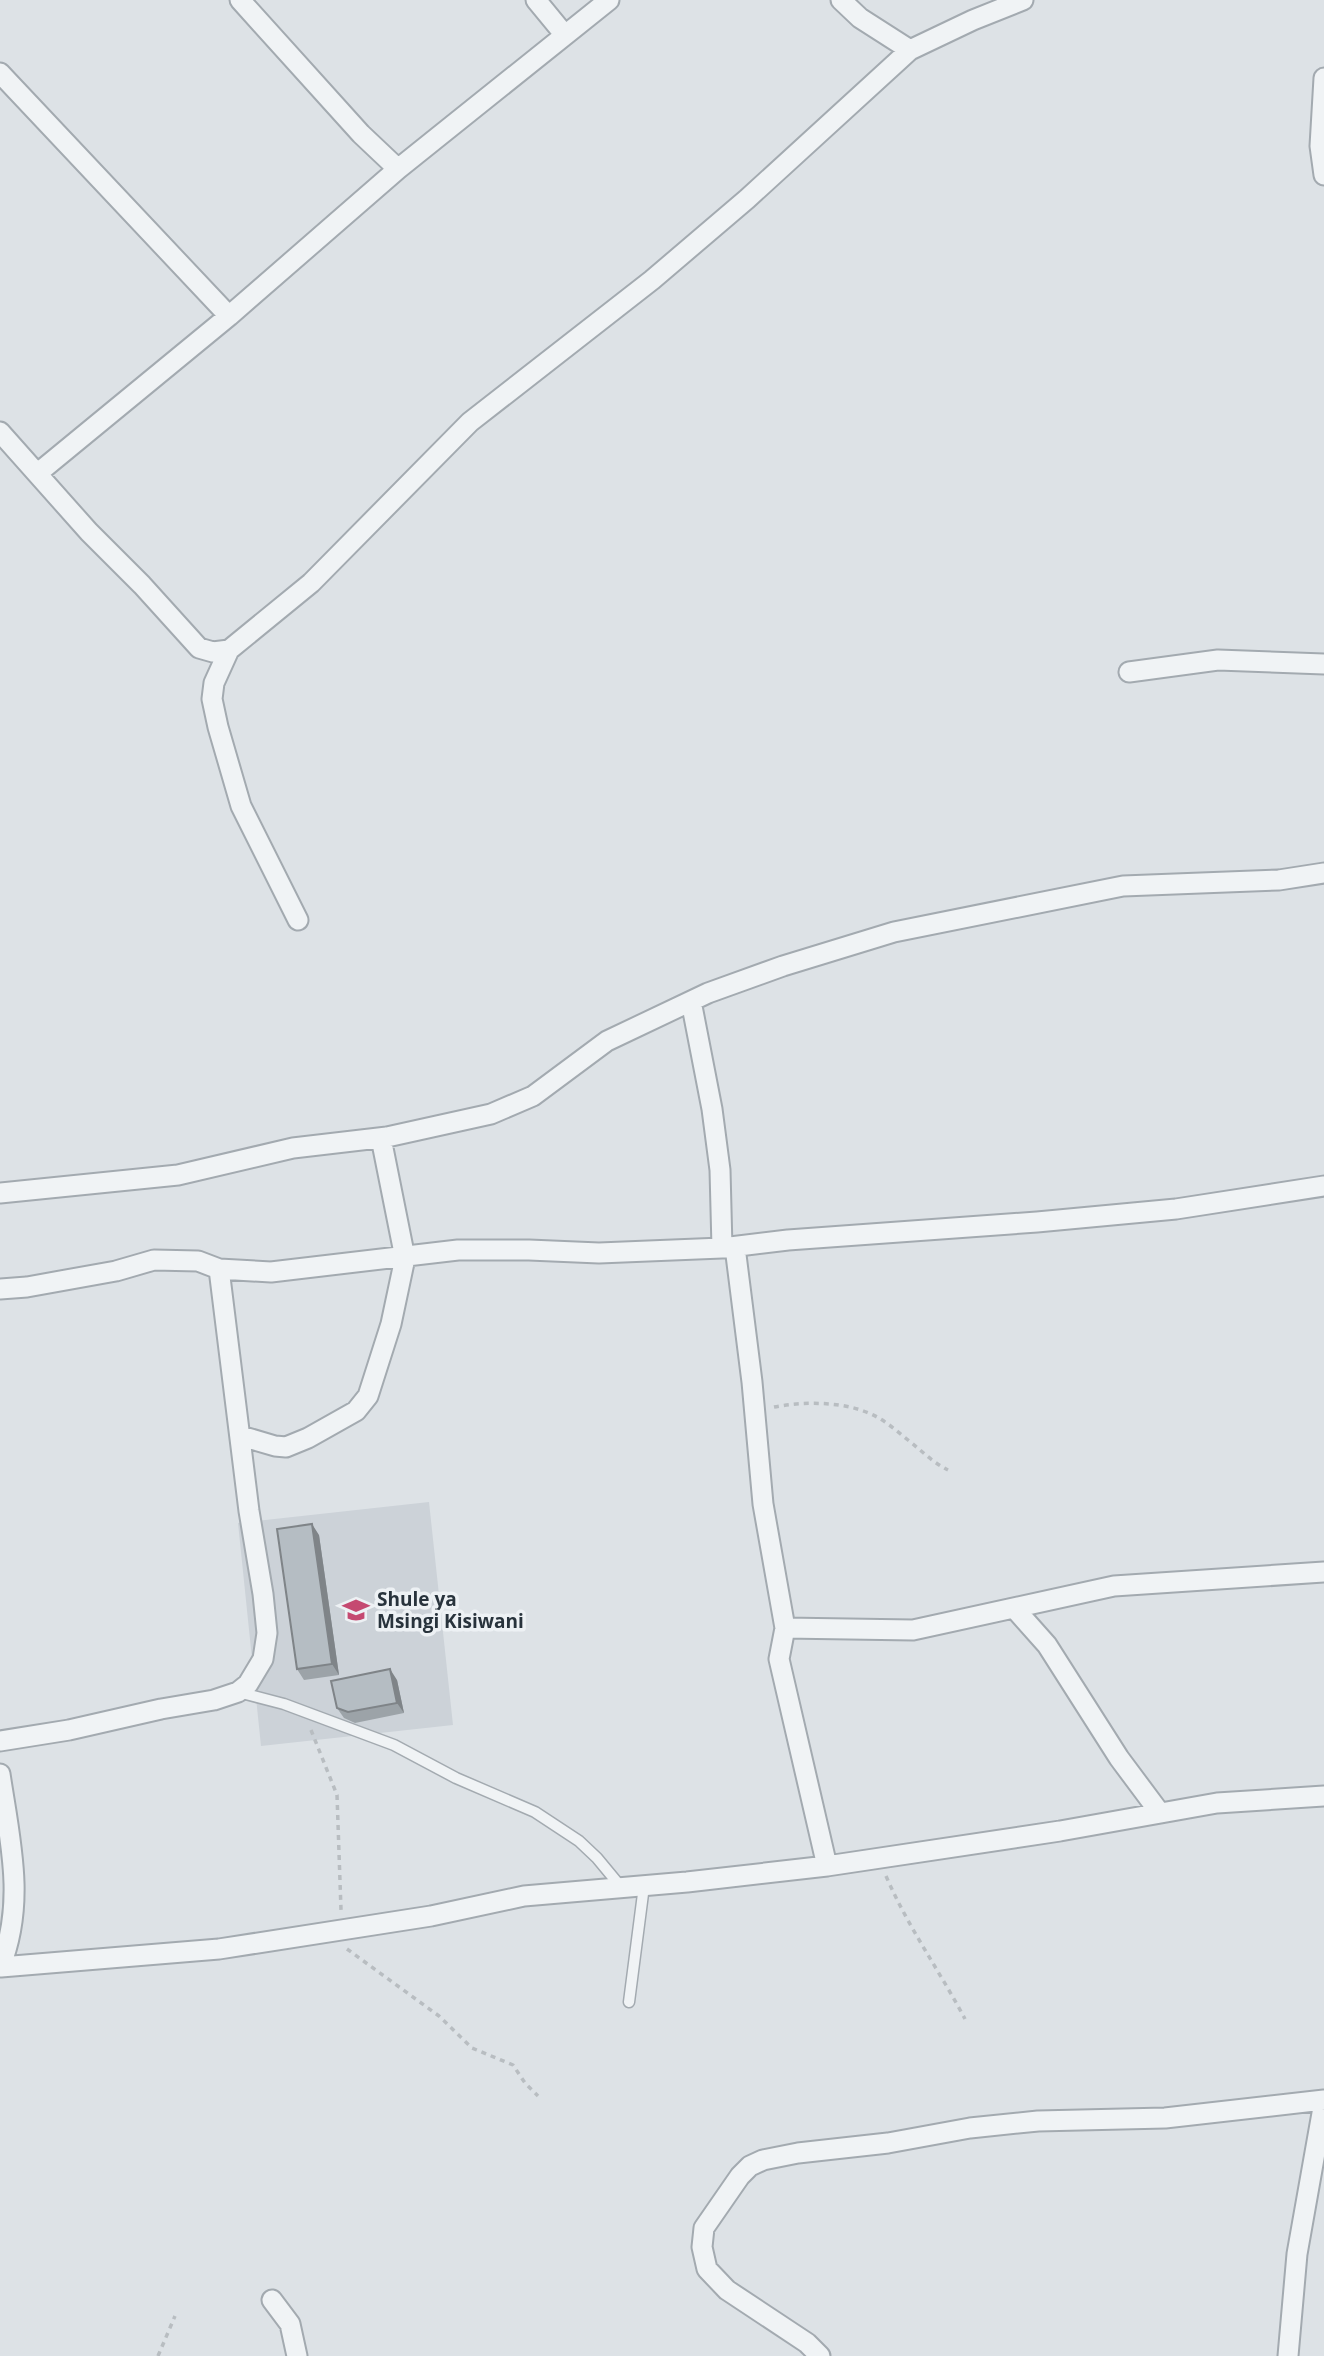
<svg xmlns="http://www.w3.org/2000/svg" width="1324" height="2356" viewBox="0 0 1324 2356" font-family="'Open Sans',sans-serif">
<style>
.built{fill:#ccd2d8}
.lines{fill:none;stroke-linecap:round;stroke-linejoin:round}
.service-casing{stroke:#a3aab0;stroke-width:13}
.minor-casing{stroke:#a3aab0;stroke-width:23}
.path{stroke:#b8bdc1;stroke-width:3.5;stroke-dasharray:5 5;stroke-linecap:butt}
.service{stroke:#f0f3f5;stroke-width:10}
.minor{stroke:#f0f3f5;stroke-width:19}
.wall{fill:#9ca3a8}
.shaded-wall{fill:#7f8488}
.building{fill:#b5bdc3;stroke:#7f8488;stroke-width:2}
.labels{text-anchor:middle;dominant-baseline:central;stroke-width:7;stroke-linejoin:round;paint-order:stroke}
.poi-label{font-size:19px;font-weight:bold;fill:#28333c;stroke:#edf1f4;text-anchor:start}
</style>
<rect width="100%" height="100%" fill="#dde2e6"/>
<path class="built" d="M429,1502l24,223 -192,21 -23,-223z"/>
<g class="lines">
<g class="service-casing">
<path id="service" d="M238,1692l46,12 110,41 62,33 79,34 44,29 18,17 24,29
M629,2002l15,-116"/>
</g>
<g class="minor-casing">
<path id="minor" d="M240,0l121,134 37,35
M536,0l28,34
M841,0l19,18 50,32
M0,73l229,243
M1324,78l-4,68 4,29
M0,432l89,100 53,53 57,63 14,4 16,-2 82,-67 159,-161 182,-142 95,-81 163,-149 63,-30 50,-20
M38,473l191,-157 169,-147 211,-169
M229,650l-15,33 -2,16 6,28 23,79 57,114
M1129,672l89,-12 106,4
M691,1001l21,108 8,61 2,78
M0,1193l178,-18 115,-27 94,-11 104,-23 42,-18 74,-55 101,-48 75,-27 111,-34 229,-46 156,-6 45,-7
M735,1247l17,135 11,122 22,124 -6,31 48,207
M0,1289l27,-2 89,-16 38,-11 44,1 21,8 52,3 187,-22h71l70,3 123,-5 66,-8 249,-18 139,-13 148,-23
M241,1436l34,10 11,1 22,-9 48,-27 12,-15 23,-72 14,-66 -24,-120
M1015,1609l32,36 72,113 41,55
M785,1628l128,2 201,-44 210,-14
M0,1741l69,-11 92,-21 53,-9 24,-8 10,-8 15,-25 4,-26 -4,-39 -14,-83 -30,-242
M0,1774c10,66 26,129 0,193
M1,1967l218,-18 212,-33 93,-20 163,-14 140,-16 233,-35 157,-28 107,-7
M272,2300l18,24 7,32
M820,2356l-13,-13 -80,-53 -20,-21 -5,-22 2,-19 36,-52 10,-10 13,-6 35,-7 90,-10 82,-15 68,-7 127,-3 159,-18
M1288,2356l9,-102 27,-152"/>
</g>
<path class="path" d="M774,1407c32,-6 74,-6 103,10 11,6 21,15 31,23 14,11 24,22 40,30
M311,1730l26,65 4,115
M886,1876c22,51 53,94 79,143
M347,1949l92,67 33,32 41,17 12,18 13,13
M158,2356l17,-40"/>
<use href="#service" class="service"/>
<use href="#minor" class="minor"/>
</g>
<path class="wall" d="M319,1535l20,140 -35,5 -7,-11z
M397,1680l7,33 -49,10 -11,-5 -7,-10z"/>
<path class="shaded-wall" d="M312,1524l7,11 20,140 -7,-11z
M390,1669l7,11 7,33 -7,-10z"/>
<path class="building" d="M312,1524l20,140 -35,5 -20,-140z
M390,1669l7,34 -49,9 -11,-4 -6,-27z"/>
<defs>
<g id="school-bare" transform="scale(2.1)"><path d="M0-5L7-2L0 1L-7-2ZM-4 1L0 2.5L4 1V4Q0 6-4 4Z" fill="#c54971" stroke="#edf1f4" stroke-width="2.5" paint-order="stroke"/></g>
</defs>
<g fill-rule="evenodd">
<use href="#school-bare" x="356" y="1610"/>
</g>
<g class="labels">
<g class="poi-label">
<text x="377" y="1599">Shule ya<tspan x="377" dy="22">Msingi Kisiwani</tspan></text>
</g>
</g>
</svg>
